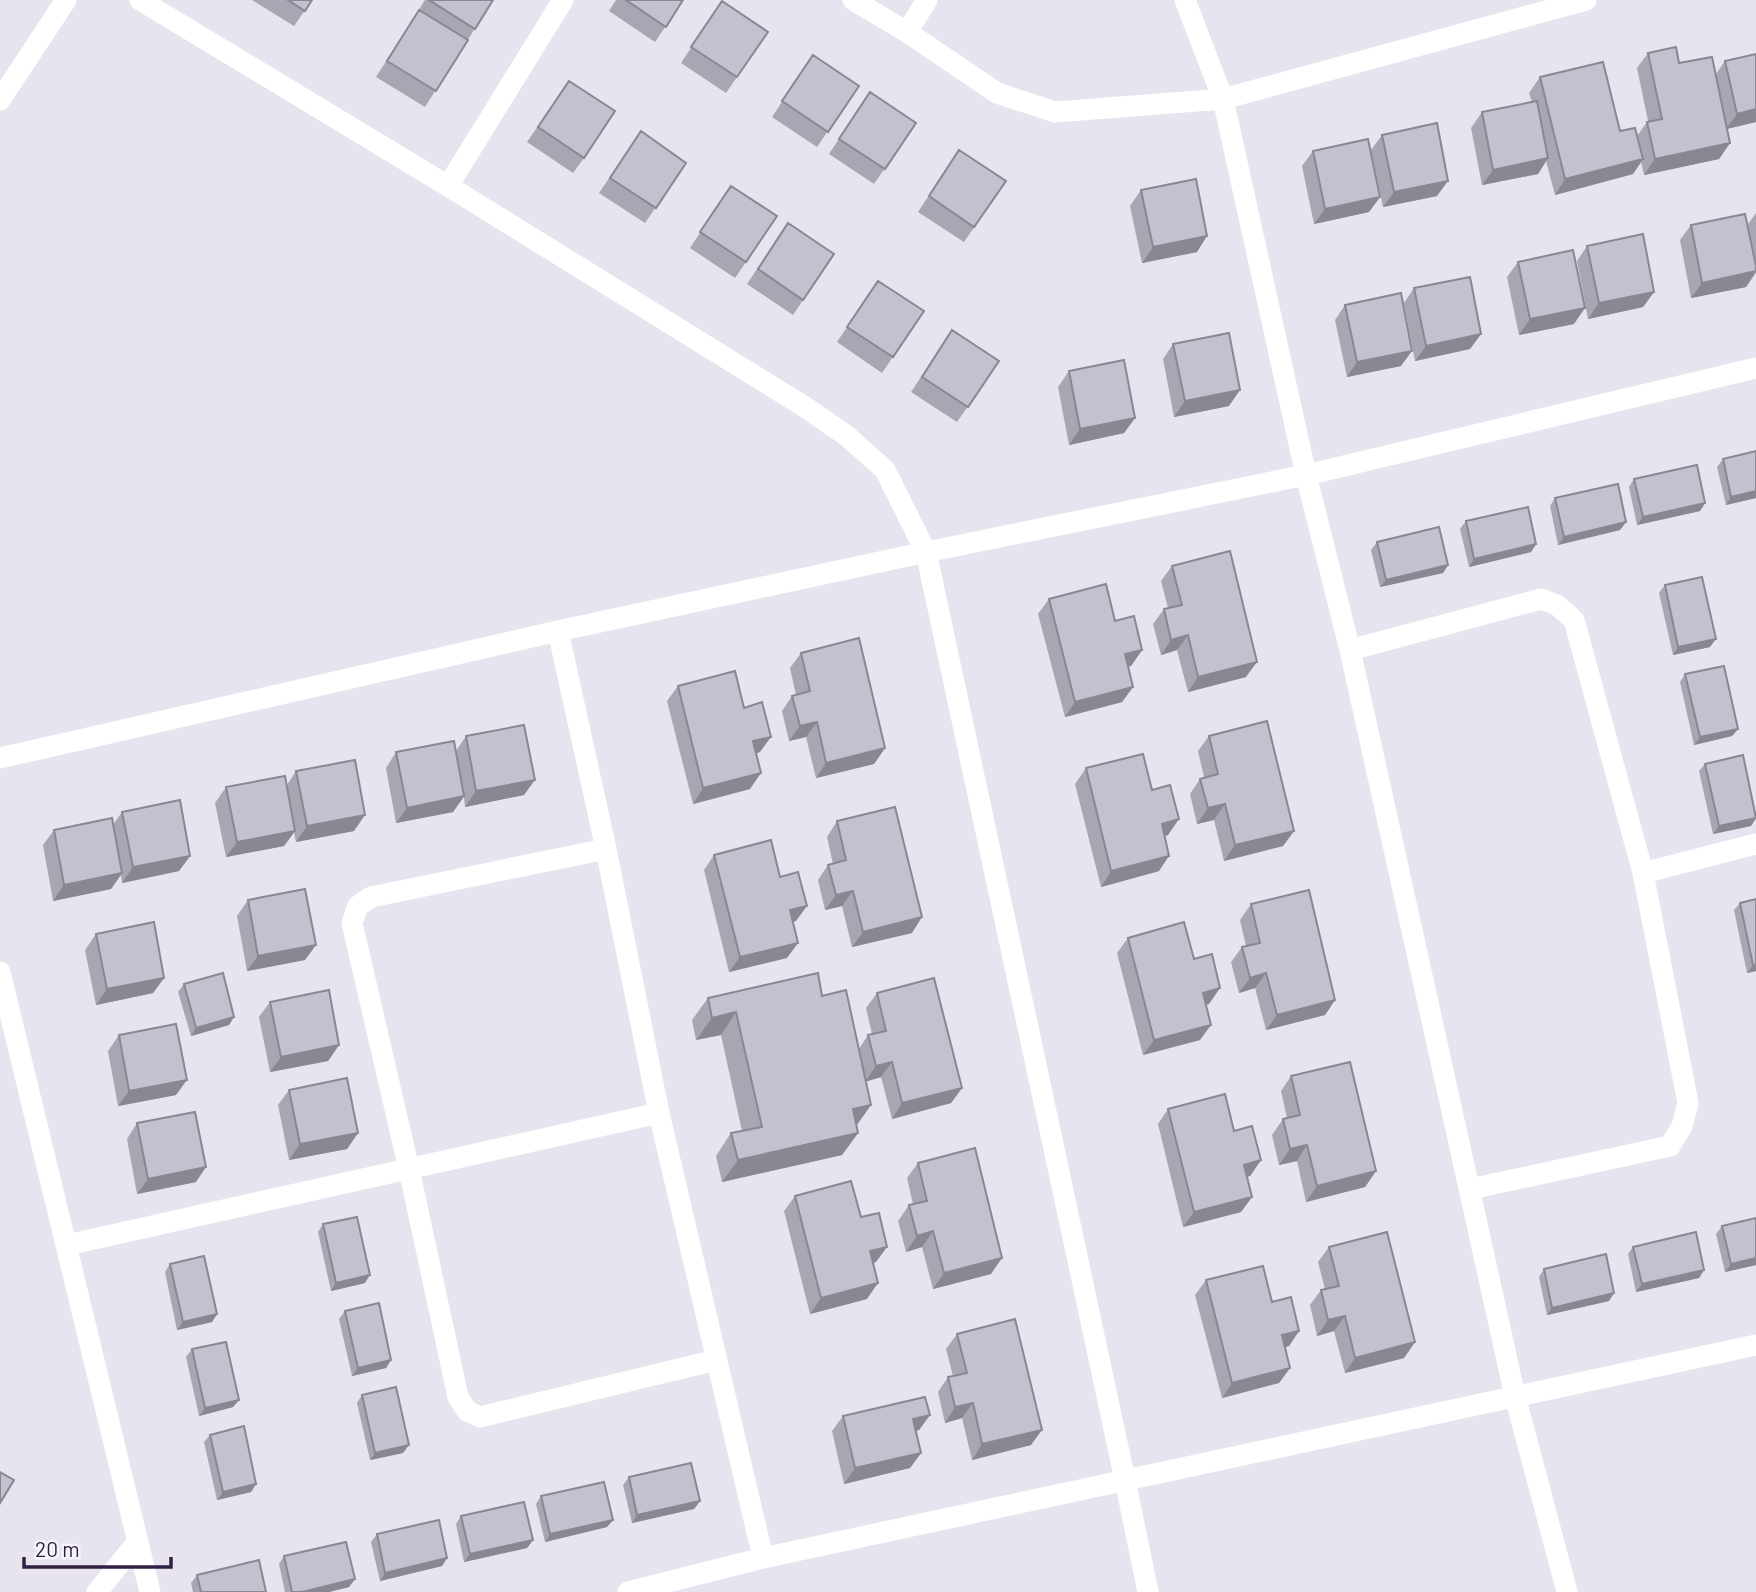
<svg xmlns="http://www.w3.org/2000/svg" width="1756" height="1592" viewBox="0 0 1756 1592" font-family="Barlow,sans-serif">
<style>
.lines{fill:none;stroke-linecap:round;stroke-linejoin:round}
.street{stroke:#fff;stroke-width:21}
.wall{fill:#a9a5b3}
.shaded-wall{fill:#8a8692}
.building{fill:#c5c0d0;stroke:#8a8692;stroke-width:2}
</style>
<rect width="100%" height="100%" fill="#e7e4ef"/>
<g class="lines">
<path class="street" d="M140,0l308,186 357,221 42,29 38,34 41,82 199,928 23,112
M853,0l54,32 90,61 58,19 168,-13 363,-99
M1185,0l38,99 83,376 44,175 165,746 52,196
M907,32l20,-32
M0,100l66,-100
M448,186l115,-186
M558,631l48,218 53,264 104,445
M1350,650l191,-51 16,6 17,15 69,253 45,230 -6,23 -12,20 -200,43
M0,758l558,-127 368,-79 380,-77 450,-107
M606,849l-235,48 -13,9 -6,17 57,246 49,228 9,14 13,6 236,-57
M1643,873l113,-29
M0,972l150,620
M67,1245l592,-132
M97,1592l41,-51
M628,1592l135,-34 993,-213"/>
</g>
<path class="wall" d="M252,0h60l-18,26z
M425,0h68l-68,107 -49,-30z
M616,0h67l-28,42 -46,-31z
M722,1l46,31 -42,61 -45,-30z
M1648,53l68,21 9,-13 31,61 -29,7 3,14 -11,16 -75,16 -3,-13 -8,12 -78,21 -9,-34 -8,13 -56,11 -11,-57 11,-16 50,-10 -3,-9 11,-16 80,54 17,5 10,-14 1,-1 -11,-53z
M813,55l46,31 -42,61 -45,-30z
M569,81l15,77 -11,15 -46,-31z
M870,92l46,31 -42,61 -45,-30z
M641,131l45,32 -41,60 -46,-30z
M1382,135l55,61 -54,11 -12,-57z
M959,150l47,31 -42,61 -46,-30z
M1313,151l67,46 -11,15 -55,12 -12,-58z
M731,186l15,76 -11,16 -45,-30z
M1141,190l56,62 -55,11 -12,-57z
M1756,213v51l-8,-40z
M788,223l15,77 -10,15 -46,-31z
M1691,225l65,41v7l-10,14 -55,11 -11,-58z
M1587,246l67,46 -11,15 -55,12 -11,-58z
M1518,262l56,62 -55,11 -12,-58z
M878,281l46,30 -42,62 -45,-31z
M1414,288l67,46 -11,15 -55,12 -11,-58z
M1345,305l56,61 -54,11 -12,-57z
M952,330l47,31 -42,61 -46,-30z
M1173,344l56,62 -55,11 -11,-58z
M1069,371l66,47 -11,15 -55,12 -11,-58z
M1723,459l33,39 -30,7 -9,-38z
M1634,479l71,24 -5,8 -63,14 -8,-38z
M1555,498l71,24 -6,8 -62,15 -8,-39z
M1466,521l70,23 -5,8 -62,15 -9,-38z
M1377,542l71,23 -5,8 -63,14 -9,-37z
M1172,566l74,111 -58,15 -11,-42 -16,5 -8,-31 11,-15 4,-1 -7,-27z
M1665,585l45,62 -37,8 -14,-62z
M1049,599l66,22 27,29 -11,16h-3l5,21 -11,15 -57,15 -27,-103z
M801,653l84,95 -11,16 -58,14 -10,-41 -17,4 -7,-30 10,-15 4,-1 -6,-27z
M1685,674l53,55 -6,7 -38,9 -14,-63z
M678,686l66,22 16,44 -4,1 -6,36 -57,15 -26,-103z
M466,736l58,59 -59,12 -1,-10 -11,15 -57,11 -10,-55 10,-16 60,-1z
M1209,736l85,95 -11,15 -59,15 -10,-41 -17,4 -7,-30 10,-15 4,-2 -6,-26z
M1705,764l51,54 -5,8 -38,8 -14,-63z
M1086,768l66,22 16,45 -3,1 -6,35 -58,16 -26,-103z
M296,771l58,60 -58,11 -2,-10 -10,14 -58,11 -11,-54 11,-16 61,-2z
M122,812l68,44 -11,15 -57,12 -1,-8 -10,14 -58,12 -10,-56 11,-15 59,-5z
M837,821l75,112 -60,14 -10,-41 -17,4 -7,-30 10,-15 5,-1 -6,-27z
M714,855l66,22 16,44 -3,1 -6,36 -58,14 -25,-102z
M1756,899v72l-9,2 -13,-63 6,-7z
M248,900l57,60 -58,11 -10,-55z
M1251,904l84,96 -10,15 -59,15 -11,-42 -16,5 -8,-31 11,-15 4,-1 -6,-26z
M96,934l68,44 -11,15 -57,12 -11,-55z
M1128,938l66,21 15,45h-3l-6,36 -57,15 -26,-102z
M184,984l45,41 -38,11 -13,-44z
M877,993l85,95 -11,15 -59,16 -11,-42 -15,4 5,24 -14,20 1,8 -16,22 -120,27 -6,-26 15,-23 11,-2 -21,-96 -25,5 -4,-20 16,-22 114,-2 37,53 9,-14 4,-1 -6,-26z
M270,1002l69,43 -11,16 -58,11 -11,-55z
M119,1035l57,60 -58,11 -10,-55z
M1291,1076l85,95 -11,16 -59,15 -9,-41 -18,4 -7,-30 11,-16 4,-1 -6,-27z
M289,1090l69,43 -11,16 -58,11 -11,-55z
M1168,1109l66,22 27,29 -11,16 -3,1 5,20 -11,15 -58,15 -25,-103z
M137,1123l59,59 -59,12 -10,-55z
M918,1163l73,111 -58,15 -11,-42 -16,5 -8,-31 11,-16 4,-1 -6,-26z
M795,1196l66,21 15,45 -3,1 -6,36 -57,15 -26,-103z
M323,1224l42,59 -34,8 -13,-59z
M1722,1226l34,39 -31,7 -9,-38z
M1329,1247l86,95 -11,16 -59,15 -11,-42 -17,5 -7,-31 11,-15 4,-1 -7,-27z
M1633,1247l71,23 -5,8 -63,14 -8,-38z
M170,1264l47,50 -5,8 -35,8 -12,-58z
M1544,1269l70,24 -5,8 -62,14 -8,-38z
M1206,1280l66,22 27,29 -10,15 -4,1 5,21 -11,15 -57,15 -27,-103z
M345,1311l46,49 -5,8 -34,8 -13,-57z
M957,1334l74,111 -59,15 -10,-42 -17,5 -7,-31 10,-15 5,-1 -7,-27z
M192,1349l47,51 -6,7 -34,9 -13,-59z
M362,1395l41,58 -33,7 -13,-57z
M930,1415l-11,15 -3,1 5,22 -11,15 -66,16 -12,-53 11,-15z
M210,1435l46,49 -5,8 -34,8 -13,-58z
M629,1477l71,24 -6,8 -62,14 -9,-38z
M541,1496l72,24 -6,7 -62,15 -9,-38z
M461,1516l72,24 -6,8 -63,14 -8,-38z
M377,1534l70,24 -5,8 -62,15 -9,-39z
M284,1556l71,23 -6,8 -20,5h-44l-6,-28z
M197,1575l69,17h-73l-2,-9z"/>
<path class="shaded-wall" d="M1756,109v13l-30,7 11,-15z
M1730,143l-11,16 -75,16 11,-16z
M1548,158l-10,16 -56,11 11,-15z
M1643,159l-10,15 -78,21 10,-16z
M1448,181l-11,15 -54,11 11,-15z
M1380,197l-11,15 -55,12 11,-15z
M1207,236l-10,16 -55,11 11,-16z
M1756,271l-10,16 -55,11 11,-15z
M1654,292l-11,15 -55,12 11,-16z
M1585,308l-11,16 -55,11 11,-16z
M1481,334l-11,15 -55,12 11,-15z
M1412,351l-11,15 -54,11 10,-15z
M1240,390l-11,16 -55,11 11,-16z
M1135,418l-11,15 -55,12 11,-16z
M1756,491v7l-30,7 5,-8z
M1705,503l-5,8 -63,14 6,-8z
M1626,522l-6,8 -62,15 6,-8z
M1536,544l-5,8 -62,15 5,-8z
M1448,565l-5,8 -63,14 6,-7z
M1188,635l-11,15 -16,5 10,-15z
M1716,639l-6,8 -37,8 5,-8z
M1142,650l-11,16 -17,4 11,-16z
M1257,662l-11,15 -58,15 10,-15z
M1133,687l-11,15 -57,15 10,-15z
M817,722l-11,15 -17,4 11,-15z
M1738,729l-6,7 -38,9 6,-8z
M771,737l-11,15 -17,5 10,-16z
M885,748l-11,16 -58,14 10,-15z
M761,773l-11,16 -57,15 10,-16z
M535,780l-11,15 -59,12 11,-16z
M464,796l-11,16 -57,11 11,-15z
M1225,804l-11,16 -17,4 11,-16z
M365,815l-11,16 -58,11 11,-16z
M1756,818l-5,8 -38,8 6,-8z
M1179,819l-11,16 -17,4 11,-15z
M295,831l-11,15 -58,11 11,-15z
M1294,831l-11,15 -59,15 11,-16z
M190,856l-11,15 -57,12 11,-16z
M1169,856l-10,15 -58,16 10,-16z
M122,873l-11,16 -58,12 11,-16z
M853,891l-11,15 -17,4 11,-15z
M807,906l-11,15 -17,4 11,-15z
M922,917l-10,16 -60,14 11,-15z
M798,943l-11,15 -58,14 11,-15z
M316,945l-11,15 -58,11 11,-15z
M1753,965h3v6l-9,2z
M1266,973l-11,15 -16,5 11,-15z
M164,978l-11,15 -57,12 11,-16z
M1220,988l-11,16 -16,4 10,-15z
M1335,1000l-10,15 -59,15 11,-15z
M736,1012l-15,23 -25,5 16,-22z
M234,1017l-5,8 -38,11 5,-8z
M1211,1025l-11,15 -57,15 11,-15z
M339,1045l-11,16 -58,11 11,-15z
M892,1062l-11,15 -16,5 11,-16z
M187,1080l-11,15 -58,11 11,-15z
M962,1088l-11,15 -59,16 10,-16z
M871,1105l-16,22 -2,-18z
M358,1133l-11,16 -58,11 11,-16z
M858,1133l-16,22 -120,27 16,-22z
M1307,1145l-10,16 -18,4 11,-16z
M1261,1160l-11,16 -17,4 11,-15z
M206,1167l-10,15 -59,12 11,-15z
M1376,1171l-11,16 -59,15 11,-16z
M1252,1197l-11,15 -58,15 11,-15z
M933,1231l-11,16 -16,5 11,-16z
M887,1247l-11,15 -16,5 10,-16z
M1002,1258l-11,16 -58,15 11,-16z
M1756,1258v7l-31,7 6,-8z
M1704,1270l-5,8 -63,14 6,-8z
M370,1275l-5,8 -34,8 5,-8z
M878,1283l-11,16 -57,15 11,-16z
M1614,1293l-5,8 -62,14 5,-7z
M217,1314l-5,8 -35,8 6,-8z
M1345,1316l-11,15 -17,5 11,-16z
M1299,1331l-10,15 -18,5 11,-16z
M1415,1342l-11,16 -59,15 10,-15z
M391,1360l-5,8 -34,8 6,-8z
M1290,1368l-11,15 -57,15 10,-15z
M239,1400l-6,7 -34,9 6,-8z
M973,1403l-11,15 -17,5 10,-16z
M930,1415l-11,15 -16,4 10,-15z
M1042,1430l-11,15 -59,15 10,-16z
M409,1445l-6,8 -33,7 5,-7z
M921,1453l-11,15 -66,16 11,-16z
M256,1484l-5,8 -34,8 6,-8z
M700,1501l-6,8 -62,14 5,-8z
M613,1520l-6,7 -62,15 5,-8z
M533,1540l-6,8 -63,14 6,-8z
M447,1558l-5,8 -62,15 5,-8z
M355,1579l-6,8 -20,5h-27z"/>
<path class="building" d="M288,0h24l-7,11z
M429,0h64l-18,29z
M626,0h57l-17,27z
M722,1l46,31 -31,45 -46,-30z
M419,10l49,30 -32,51 -49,-30z
M1676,47l3,16 33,-6 18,86 -75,16 -8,-37 15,-3 -14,-66z
M1756,54v55l-19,5 -12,-53z
M813,55l46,31 -31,46 -46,-31z
M1603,62l17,69 15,-3 8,31 -78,20 -25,-102z
M569,81l46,30 -31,47 -46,-31z
M870,92l46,31 -31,46 -46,-30z
M1537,101l11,57 -55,12 -11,-58z
M1437,123l11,58 -54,11 -12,-57z
M641,131l45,32 -30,45 -46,-30z
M1368,139l12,58 -55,12 -12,-58z
M959,150l47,31 -32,46 -45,-31z
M1196,179l11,57 -54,11 -12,-57z
M731,186l46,30 -31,46 -46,-30z
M1745,214l11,52v5l-54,12 -11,-58z
M788,223l46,31 -31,46 -45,-31z
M1643,234l11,58 -55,11 -12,-57z
M1573,250l12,58 -55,11 -12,-57z
M1470,277l11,57 -55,12 -12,-58z
M878,281l46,30 -31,46 -46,-30z
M1401,293l11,58 -55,11 -12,-57z
M952,330l47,31 -31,46 -46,-30z
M1229,333l11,57 -55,11 -12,-57z
M1124,360l11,58 -55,11 -11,-58z
M1756,451v40l-25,6 -8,-38z
M1697,465l8,38 -62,14 -9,-38z
M1618,484l8,38 -62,15 -9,-39z
M1528,507l8,37 -62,15 -8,-38z
M1439,527l9,38 -62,15 -9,-38z
M1230,551l27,111 -59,15 -10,-42 -17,5 -7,-31 18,-4 -10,-39z
M1702,577l14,62 -38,8 -13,-62z
M1106,584l9,37 19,-5 8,34 -17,4 8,33 -58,15 -26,-103z
M859,638l26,110 -59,15 -9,-41 -17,4 -8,-30 18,-5 -9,-38z
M1724,666l14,63 -38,8 -15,-63z
M735,671l9,37 18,-6 9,35 -18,4 8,32 -58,15 -25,-102z
M1267,721l27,110 -59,14 -10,-41 -17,4 -8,-29 18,-5 -9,-38z
M524,725l11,55 -59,11 -10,-55z
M454,741l10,55 -57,12 -11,-56z
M1143,754l9,36 18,-5 9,34 -17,5 7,32 -58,15 -25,-103z
M1743,755l13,63 -37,8 -14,-62z
M355,760l10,55 -58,11 -11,-55z
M285,776l10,55 -58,11 -11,-55z
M180,800l10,56 -57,11 -11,-55z
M895,807l27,110 -59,15 -10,-41 -17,4 -8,-30 18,-5 -9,-39z
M112,818l10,55 -58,12 -10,-55z
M771,840l9,37 18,-5 9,34 -17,4 8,33 -58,14 -26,-102z
M305,889l11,56 -58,11 -10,-56z
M1309,890l26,110 -58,15 -11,-42 -16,5 -8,-31 18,-4 -9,-39z
M1756,899v66h-3l-13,-62z
M154,922l10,56 -57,11 -11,-55z
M1184,922l10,37 18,-5 8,34 -17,5 8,32 -57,15 -26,-102z
M223,973l11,44 -38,11 -12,-44z
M818,973l4,23 24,-6 25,115 -18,4 5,24 -120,27 -7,-27 31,-6 -26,-115 -24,6 -4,-20z
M934,978l28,110 -60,15 -10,-41 -16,4 -8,-31 18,-4 -9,-38z
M329,990l10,55 -58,12 -11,-55z
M176,1024l11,56 -58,11 -10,-56z
M1350,1062l26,109 -59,15 -10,-41 -17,4 -7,-30 17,-4 -9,-39z
M347,1078l11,55 -58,11 -11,-54z
M1225,1094l9,37 18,-5 9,34 -17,5 8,32 -58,15 -26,-103z
M195,1112l11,55 -58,12 -11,-56z
M975,1148l27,110 -58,15 -11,-42 -16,5 -8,-31 18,-4 -9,-38z
M851,1181l10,36 18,-4 8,34 -17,4 8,32 -57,15 -26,-102z
M357,1217l13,58 -34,8 -13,-59z
M1756,1218v40l-25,6 -9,-38z
M1387,1232l28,110 -60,16 -10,-42 -17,4 -7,-30 18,-4 -10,-39z
M1696,1232l8,38 -62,14 -9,-37z
M1606,1254l8,39 -62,15 -8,-39z
M204,1256l13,58 -34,8 -13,-58z
M1263,1266l9,36 19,-5 8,34 -17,4 8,33 -58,15 -26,-103z
M379,1303l12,57 -33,8 -13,-57z
M1015,1319l27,111 -60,14 -9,-41 -18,4 -7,-30 19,-4 -10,-39z
M226,1342l13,58 -34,8 -13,-59z
M396,1387l13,58 -34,8 -13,-58z
M925,1397l5,18 -17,4 8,34 -66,15 -12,-52z
M244,1426l12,58 -33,8 -13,-57z
M691,1463l9,38 -63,14 -8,-38z
M0,1472l14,8 -14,23z
M604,1482l9,38 -63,14 -9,-38z
M524,1502l9,38 -63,14 -9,-38z
M439,1520l8,38 -62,15 -8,-39z
M346,1542l9,37 -53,13h-10l-8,-36z
M259,1560l7,32h-65l-4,-17z"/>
<path d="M24 1557v10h147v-10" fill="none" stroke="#302143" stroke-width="3.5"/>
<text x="35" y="1557" font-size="21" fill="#302143" stroke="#f6f5fb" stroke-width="5" paint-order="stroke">20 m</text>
</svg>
